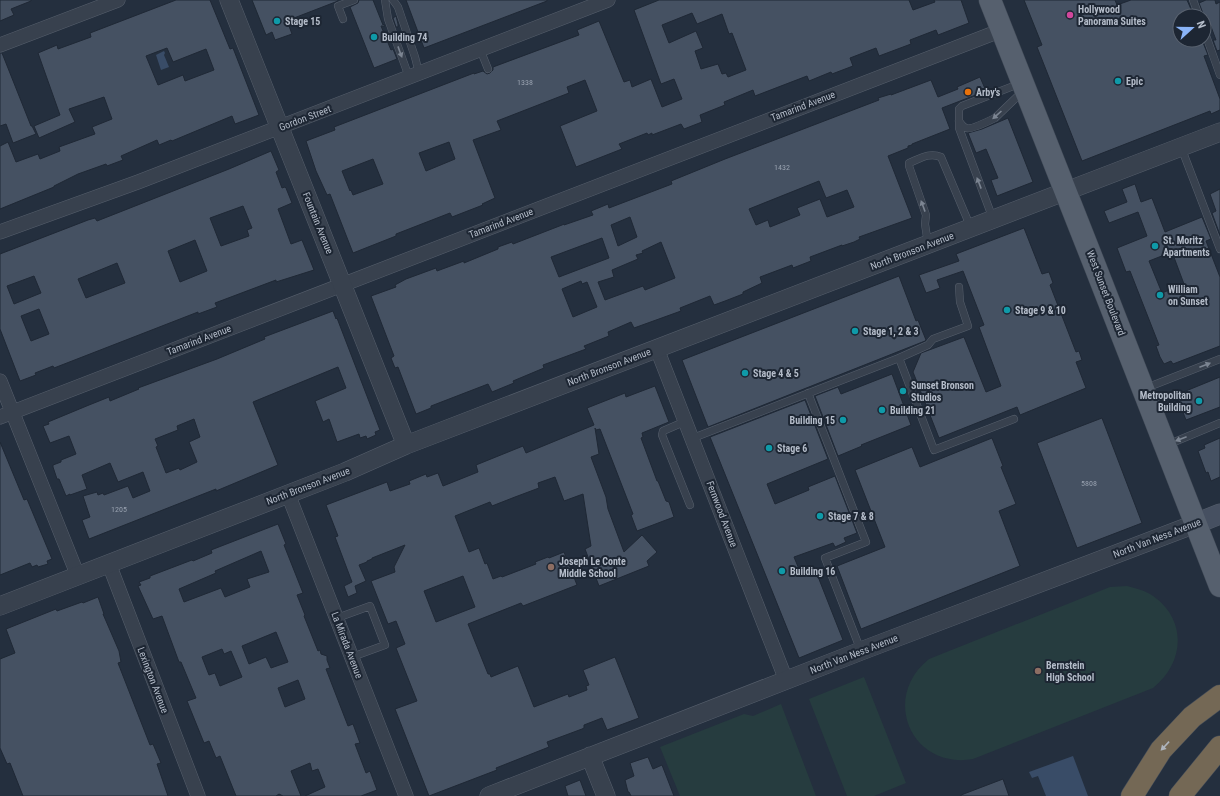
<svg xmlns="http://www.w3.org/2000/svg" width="1220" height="796" viewBox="0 0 1220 796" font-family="'Roboto Condensed',sans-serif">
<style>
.green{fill:#263c3f}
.water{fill:#394c67}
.building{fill:#455162;stroke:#1f2835;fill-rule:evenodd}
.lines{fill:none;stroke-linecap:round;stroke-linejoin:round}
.service-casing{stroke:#565f6c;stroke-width:8}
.minor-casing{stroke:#565f6c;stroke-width:15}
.tertiary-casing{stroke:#565f6c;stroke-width:19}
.secondary-casing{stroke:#565f6c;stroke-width:21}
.primary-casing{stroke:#414a57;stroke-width:23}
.motorway-casing{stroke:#434c59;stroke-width:23}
.service{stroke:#38414e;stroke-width:7}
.minor{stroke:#38414e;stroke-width:14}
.tertiary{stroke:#38414e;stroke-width:18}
.secondary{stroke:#465061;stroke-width:20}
.primary{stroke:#56606e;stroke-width:22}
.motorway{stroke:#746855;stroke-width:22}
.oneway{fill:#7c8592}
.oneway2{fill:#aeb4bd}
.hotel-dot{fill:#d1479c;stroke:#1d2633;stroke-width:1.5}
.culture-dot{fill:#0f9aa8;stroke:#1d2633;stroke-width:1.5}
.food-dot{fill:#e8710a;stroke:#1d2633;stroke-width:1.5}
.education-dot{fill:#8d6e63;stroke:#1d2633;stroke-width:1.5}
.labels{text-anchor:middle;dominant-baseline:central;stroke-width:4;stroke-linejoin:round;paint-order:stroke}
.number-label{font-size:8px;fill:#98a1af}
.poi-label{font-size:10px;font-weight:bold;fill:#b4bcc9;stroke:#1d2633;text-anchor:start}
.street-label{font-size:10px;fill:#b4bcc9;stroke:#1d2633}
</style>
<rect width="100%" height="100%" fill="#242f3e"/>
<path class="green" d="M1127,586c7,2 16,4 23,8 37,23 36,68 3,94l-180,71c-61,11 -93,-61 -44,-100l181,-72z
M864,677l42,106 -32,13h-27l-38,-97z
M781,704l35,92h-136l-20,-49 84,-33 9,2z"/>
<path class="water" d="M164,51l1,2 -1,2 5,12 -8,3 -5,-15z
M1073,756l15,40h-42l-8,-20 -6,2 -3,-6z"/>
<path class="building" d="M0,0h31v1l-20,8 3,6 -14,6z
M176,0h34l20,49 3,-1 26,67 -24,9 -3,-8 -60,25 -1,-1 -12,5 -2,-5 -36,16 2,4 -16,6 -1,-2 -28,10 -24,12v1l-54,22v-63l8,-4 8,20 22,-8 2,5 20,-8 -1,-4 36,-13 -3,-7 20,-8 -8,-22 -35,12 6,13 -36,16 -5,-12 26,-11 -22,-62 19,-8 1,4 33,-12 -1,-4zM167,48l6,14 33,-13 8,21 -29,11 -2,-6 -25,10 -12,-29z
M252,0h86v1l-44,17 2,5 -7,3 3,8 -17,6 -3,-8 -6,3z
M359,0h14l10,25 1,-1 1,2h-4l10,24 2,-1 4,10 -23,9 -24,-61 8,-4z
M406,0h141v1l-123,47z
M659,0h250l4,10 22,-8 -1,-2h27l8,23 -31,12 -2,-5 -26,10 1,4 -32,12 -3,-8 -26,10 3,8 -21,8 -1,-2 -22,9 -2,-5 -52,20 -2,-6 -29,12 1,3 -25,10 2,7 -18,7 -3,-5 -29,11v-2l-4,2 -1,-2 -28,11 3,5 -46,18 -16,-41 37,-15 -12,-31 -18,7 2,6 -72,28 4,9 -28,10 22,58 -13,6 1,1 -31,12 -2,-4 -54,21v2l-43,17 -23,-59 -3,1 -11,-24 -10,-30 29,-11 -1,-3 140,-54v1l9,-3 4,3 3,-1 3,-3v-3l86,-32 -2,-5 22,-9 25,61 6,-2 2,7 19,-8 11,28 20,-8 -8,-20 -13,5 -27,-74zM692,13l5,11 25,-10 7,20 3,-1 14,37 -18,7 -2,-4 -4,1 -4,-10 -17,5 -6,-18 8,-3 -7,-17 -27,12 -7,-18zM449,142l6,17 -29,12 -7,-18zM373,159l10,25 -30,11 -2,-5 -1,1 -8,-20z
M1024,0h91l2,5 14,-5h56l7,16h-14v24h22l6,15 -4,1 16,43v11l-9,4 -1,-3 -128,50 -45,-114 5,-2z
M1206,0h9l1,4 4,-2v48l-3,1 -4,-11h3l-9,-24h-3l-5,-13z
M396,16l2,8v3h-2l-3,-9z
M0,53h2l29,73h1l4,8 -23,9 -7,-19 -6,2z
M980,77l6,14 -44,17 8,21 -38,15v1l-4,1v2l-20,8 24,62 -53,19 1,2 -6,3 -12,4v-1l-32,12 1,4 -18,7 -1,-3 -32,12 2,6 -19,9v2l-18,7 -11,4 -4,-9 -30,12 1,3 -47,17 -3,-6 -23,10 1,4 -25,10 2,3 -43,16 1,3 -31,13 1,2 -22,9 -4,-8 -57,22v2l-15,6 -18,-47 -3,1 -4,-10 3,-2 -23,-60 25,-9 -1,-2 11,-6 30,-11 1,3 27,-10v2l34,-14v-2l14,-5 1,2 49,-19 2,-1v1l29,-10 -2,-4 17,-7 1,4 63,-24 -1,-3 54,-22 154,-59 -1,-2 13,-4v1l40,-15 7,17 20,-8 -1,-2zM819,181l7,17 21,-8 7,17 -27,10 -7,-18 -23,9 3,7 -30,12 -2,-7 -12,5 -7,-16zM630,217l7,20 -19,9 -7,-21zM602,238l7,20 -50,19 -8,-20zM661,242l14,36 -30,12 -2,-4 -38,14 -7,-18 16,-5 -2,-7 26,-11 -2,-4 7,-2 -1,-2zM581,281l1,3 5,-2 10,25 -24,10 -11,-28z
M1008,118l25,64 -36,14 -6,-16 7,-2 -12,-29 -10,4 -8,-20 14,-4z
M271,151l8,19 -3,2 6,16 3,-1 1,1 6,15 -14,6 13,35 11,-4 12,30 -38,12v-2l-61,23 2,4 -19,7v-2l-144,56 -1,-2 -18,7 1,2 -16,6 -20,-52v-75l88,-34 7,-2 2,3 132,-52zM243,206l9,22 -5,2 2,6 -28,10 -11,-28zM195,240l12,31 -27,11 -12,-31zM117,263l8,20 -39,15 -8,-19zM34,276l7,17 -27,11 -7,-18zM39,309l10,25 -18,7 -10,-25z
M1135,184l6,18 11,-4 13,34 37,-15 9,22 -5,2 14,36v69l-47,18 -2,-3 -7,3 -4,-7 -4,-11 3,-1 -29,-74 -4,1 -9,-24 30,-12 -9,-24 -29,11 -5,-12 23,-9 -5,-13zM1172,252l12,32 -22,9 -13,-32z
M1220,189v46l-8,-22 4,-2 -6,-17z
M1024,228l18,46 7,-2 4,11 -3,2 26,67 3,-1 3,9 -6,2 10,26 -66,27 -3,-8 -78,31 -26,-66 8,-19 43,-16 22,55 15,-6 -22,-59 5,-2 -21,-54 -26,9 3,8 -14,5 -7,-18 40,-14 -3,-7z
M899,276l17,45 2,-1 8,20 -1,1 -217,86 -26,-67z
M333,311l3,8 1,-1 43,112 -5,2 1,3 -9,4 -1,-3 -6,2 -1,-4 -22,8 -8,-23 -6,3 -8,-21 31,-13 -8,-21 -85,35 25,63 -62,26v-2l-127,50 -7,-19 8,-3 -7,-21 14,-4 1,3 5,-2 1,2 24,-9 5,12 17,-7 -7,-19 -25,10 -8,-19 -28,12 5,14 -17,6v-1l-4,2 -7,-17h-2l-4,-12v-2l8,-3v-2l15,-6 -7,-18 -19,7 -7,-17 6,-2 -1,-2 41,-17 20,-8 1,4 29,-12 -1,-1 79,-29 48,-20 -1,-2zM194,419l6,18 -11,5 8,20 -17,8 -1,-2 -13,5 -10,-26 2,-1 -3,-7 23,-9 -1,-4z
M892,374l19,51 -50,20 1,1 -24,10 -23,-60 23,-9 3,7z
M1220,377v30l-34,13 -10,-25z
M655,386l14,36 -27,11 1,4 -2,1 16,43h1l8,20 3,1 5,15 -37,14 -6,-16 2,-1 -33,-85 -4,1 -1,-2 4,26 -8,3 15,40 2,12 16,43 18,-17 15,17 -10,9 2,5 -50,20 -14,-37 6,-3 -8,-52 -19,7 -9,-24 -17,6 1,5 -24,9 -23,9 -2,-4 -35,14 14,36 10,-4 6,16 2,-1 6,16 8,-3 1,1 34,-13 -1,-2 13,-5 1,1 15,-6 13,33 -54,21 -2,-3 -53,21 20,50h2l1,3 27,-11 16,41 34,-13 1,3 18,-7 -1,-4 3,-1 -6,-15 32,-13 24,61 -32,12 -5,-12 -18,7v3l-2,1 -35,13 2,5 -53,21 1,2 -68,26 -34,-87 22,-8 -21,-53 9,-4 -9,-23 -8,3 -17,-43 24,-9 -1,-5 11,-22 -33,13v1l-5,2v1l-8,3 7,16 -11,5 2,7 -9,4 -4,-11 8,-4 -17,-45 3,-1 -12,-31 61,-23 3,9 20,-7 -1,-3 17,-7 1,3 11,-4 5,13 35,-14 -2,-7 47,-19 3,7 68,-28 -7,-17 38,-15 1,4zM463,576l12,31 -39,15 -12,-31z
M805,400l23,59 -61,25 8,20 34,-14 -1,-3 27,-11 22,57 -13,5 2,4 -11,5 -2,-4 -39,14 7,17 14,-5 28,71 -44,18 -89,-221z
M1102,418l40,105 -65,25 -40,-105z
M992,438l11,28 -2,1 15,37 -17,7 21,55 -159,63 -24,-63 48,-19 -30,-77 57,-23 8,20z
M1220,438v39l-9,4 -3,-9 -2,1 -8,-22 7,-3 -1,-3z
M0,442l24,58 3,-1 25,60 -5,2 1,3 -10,3 -1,-2 -5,2 -2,-4 -30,12z
M278,524l8,20 -2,1 19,48 -6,2 8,20 -1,1 14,35 2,-1 1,4 6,2v4l3,8 -4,1 22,57 5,-2 7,19 -5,1 11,29 4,-2 7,19 -16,6h-56l20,-9 -7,-18 -6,2 -2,-8 -19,8 10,25h-18l-4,-2 -3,2h-40l-16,-40 -4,2 -7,-17 -5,2 -17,-42 9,-3 -15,-36h-2l-17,-46 -9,3 -15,-33 3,-1 -2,-3 11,-4v-2l42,-16 1,1 19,-8 -1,-3zM261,551l8,21 -22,7 3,8 -25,10 -4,-9 -37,14 -5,-13 37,-16 -1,-2zM276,632l12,30 -17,6 -5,-11 -17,7 -7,-18zM222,649l2,5 7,-3 11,26 -22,9 -5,-13 -6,2 -7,-18zM298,680l7,19 -20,8 -7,-19z
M98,597l6,17h-1l16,37 2,11 -3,1 32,82 3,-1 8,19 -4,1 11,32h-145l-13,-33 -3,1 -7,-16v-89l15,-6 -9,-24 50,-20 1,2 25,-9 1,1z
M648,757l5,12 9,-4 12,31h-43l-2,-4h-1l-3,-12 9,-4 -4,-13z
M1003,779l6,17h-48v-1z
M580,780l6,16h-18l-3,-10z"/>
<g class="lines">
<g class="service-casing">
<path id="service" d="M385,0l3,19 21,58
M393,0l5,7 17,50 4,16
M1193,0l6,16
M343,19l-5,-13 16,-6
M1204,30l16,45
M480,49l8,20
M959,121c2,3 4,6 7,7 5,2 23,-7 29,-10l27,-26
M1181,147l39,102
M993,219l-34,-91v-19l3,-3 59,-23
M928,244l-3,-20 1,-9 -17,-49v-3c12,-5 21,-11 32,-6l30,71
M959,287l1,15 8,24 -35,13 -5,6 -29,13 35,92 80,-31
M1146,388l74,-29
M808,393l58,149 -41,16 36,93
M686,421l-23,10 -1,4 28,70
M693,438l206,-80
M1167,445l53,-22
M337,618l33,-12 15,39 -33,12"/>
</g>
<g class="minor-casing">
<path id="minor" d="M0,45l118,-45
M0,232l138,-50 470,-182
M657,349l129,331
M0,381l78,195
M0,417l1002,-387
M288,494l118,302
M109,564l89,232"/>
</g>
<g class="tertiary-casing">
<path id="tertiary" d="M229,0l177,445
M0,606l345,-134 61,-27 814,-313
M590,756l16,40
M489,796l372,-145 334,-127"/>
</g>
<g class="secondary-casing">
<path id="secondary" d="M1195,524l25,-10"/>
</g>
<g class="primary-casing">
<path id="primary" d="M990,0l105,266 125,320"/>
</g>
<g class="motorway-casing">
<path id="motorway" d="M1132,796l29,-46 31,-33 28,-21
M1180,796l40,-49"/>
</g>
<use href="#service" class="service"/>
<use href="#minor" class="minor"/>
<use href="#tertiary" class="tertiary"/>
<use href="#secondary" class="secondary"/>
<use href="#primary" class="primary"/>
<use href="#motorway" class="motorway"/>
</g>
<defs><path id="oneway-solid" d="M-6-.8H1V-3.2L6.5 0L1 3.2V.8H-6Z"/></defs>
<g class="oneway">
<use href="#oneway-solid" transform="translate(400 52) rotate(70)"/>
<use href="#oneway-solid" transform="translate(997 115) rotate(138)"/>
<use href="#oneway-solid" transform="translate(979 183) rotate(-111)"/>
<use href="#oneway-solid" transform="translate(923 206) rotate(-110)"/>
<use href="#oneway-solid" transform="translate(1205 365) rotate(-21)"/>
<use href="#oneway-solid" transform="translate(1181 439) rotate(159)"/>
</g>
<use class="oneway2" href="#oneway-solid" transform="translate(1165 746) rotate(133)"/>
<circle class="hotel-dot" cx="1070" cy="15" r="4"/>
<g class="culture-dot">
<circle cx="277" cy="21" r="4"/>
<circle cx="374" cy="37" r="4"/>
<circle cx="1118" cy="81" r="4"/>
<circle cx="1155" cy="246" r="4"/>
<circle cx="1160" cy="295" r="4"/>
<circle cx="1007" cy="310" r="4"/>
<circle cx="855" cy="331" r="4"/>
<circle cx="745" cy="373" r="4"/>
<circle cx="903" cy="391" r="4"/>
<circle cx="1199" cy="401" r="4"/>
<circle cx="882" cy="410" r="4"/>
<circle cx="843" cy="420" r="4"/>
<circle cx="769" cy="448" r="4"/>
<circle cx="820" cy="516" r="4"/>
<circle cx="782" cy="571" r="4"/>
</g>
<circle class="food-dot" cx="968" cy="92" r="4"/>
<g class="education-dot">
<circle cx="551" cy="567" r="4"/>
<circle cx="1038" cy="671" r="4"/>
</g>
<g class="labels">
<g class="number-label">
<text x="525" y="82">1338</text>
<text x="782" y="167">1432</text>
<text x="1089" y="483">5808</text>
<text x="119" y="509">1205</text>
</g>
<g class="poi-label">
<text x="1078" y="9">Hollywood<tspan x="1078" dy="12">Panorama Suites</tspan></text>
<text x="285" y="21">Stage 15</text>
<text x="382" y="37">Building 74</text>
<text x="1126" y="81">Epic</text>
<text x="976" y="92">Arby's</text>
<text x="1163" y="240">St. Moritz<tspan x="1163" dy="12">Apartments</tspan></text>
<text x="1168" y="289">William<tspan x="1168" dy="12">on Sunset</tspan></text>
<text x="1015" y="310">Stage 9 &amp; 10</text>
<text x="863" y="331">Stage 1, 2 &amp; 3</text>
<text x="753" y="373">Stage 4 &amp; 5</text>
<text x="911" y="385">Sunset Bronson<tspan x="911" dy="12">Studios</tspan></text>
<text x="1191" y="395" text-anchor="end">Metropolitan<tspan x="1191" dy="12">Building</tspan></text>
<text x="890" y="410">Building 21</text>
<text x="835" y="420" text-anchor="end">Building 15</text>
<text x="777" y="448">Stage 6</text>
<text x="828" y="516">Stage 7 &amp; 8</text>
<text x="559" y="561">Joseph Le Conte<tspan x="559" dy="12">Middle School</tspan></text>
<text x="790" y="571">Building 16</text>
<text x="1046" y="665">Bernstein<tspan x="1046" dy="12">High School</tspan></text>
</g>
<g class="street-label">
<text transform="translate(803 106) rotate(-21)">Tamarind Avenue</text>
<text transform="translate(305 118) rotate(-21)">Gordon Street</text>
<text transform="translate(318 223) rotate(68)">Fountain Avenue</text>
<text transform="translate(501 223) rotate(-21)">Tamarind Avenue</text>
<text transform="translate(912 251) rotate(-21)">North Bronson Avenue</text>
<text transform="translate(1106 293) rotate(69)">West Sunset Boulevard</text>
<text transform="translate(199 340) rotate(-21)">Tamarind Avenue</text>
<text transform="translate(609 367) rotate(-21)">North Bronson Avenue</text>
<text transform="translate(308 486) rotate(-21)">North Bronson Avenue</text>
<text transform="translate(722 514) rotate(69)">Fernwood Avenue</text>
<text transform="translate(1157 538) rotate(-21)">North Van Ness Avenue</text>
<text transform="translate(347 645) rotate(69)">La Mirada Avenue</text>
<text transform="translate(854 654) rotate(-21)">North Van Ness Avenue</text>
<text transform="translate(153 680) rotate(69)">Lexington Avenue</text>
</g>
</g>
<g transform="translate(1192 28) rotate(69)"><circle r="19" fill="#1d2633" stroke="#59626f"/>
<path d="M0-3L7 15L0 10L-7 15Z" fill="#8ab4f8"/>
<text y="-6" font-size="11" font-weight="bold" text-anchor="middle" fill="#b4bcc9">N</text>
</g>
</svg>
